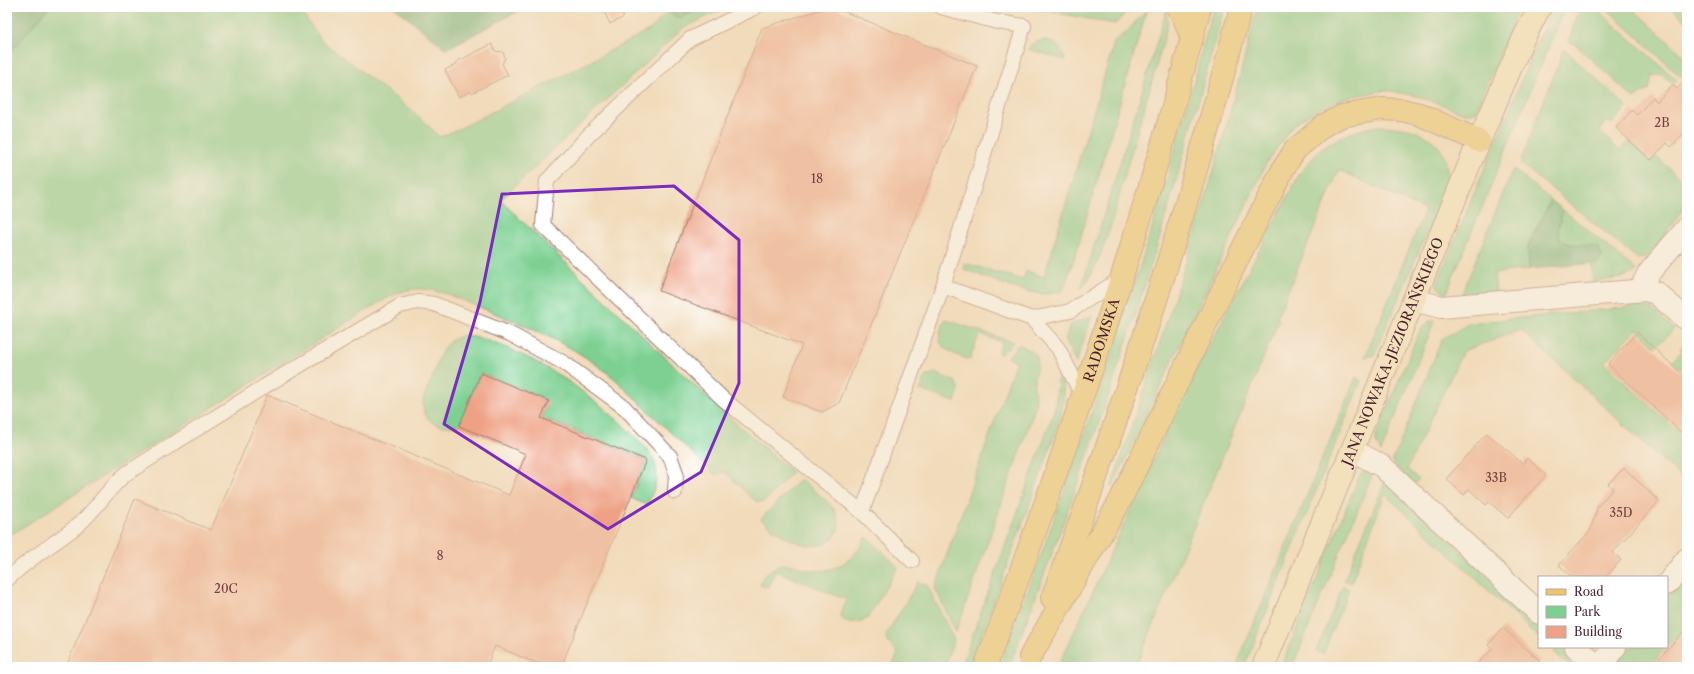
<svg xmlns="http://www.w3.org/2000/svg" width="1694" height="674" viewBox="0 0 1694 674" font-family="'Libre Caslon Text',serif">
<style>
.green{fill:#7dd092;stroke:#64785e}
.forest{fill:#66b27c;stroke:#586854}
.building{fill:#eea184}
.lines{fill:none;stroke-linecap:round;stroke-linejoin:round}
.lane-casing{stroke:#9e7d72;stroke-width:16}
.street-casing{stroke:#9e7d72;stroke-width:24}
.secondary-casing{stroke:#9e7d72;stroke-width:24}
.primary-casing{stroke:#9e7d72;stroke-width:24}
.lane{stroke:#fff;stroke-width:14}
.street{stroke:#fff;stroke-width:22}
.secondary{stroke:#f7e8c3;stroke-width:22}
.primary{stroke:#ecc669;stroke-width:22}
.marked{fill:none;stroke:#7b2cbf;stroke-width:3;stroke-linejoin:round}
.labels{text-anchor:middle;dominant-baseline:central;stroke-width:3;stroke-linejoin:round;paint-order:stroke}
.number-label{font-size:12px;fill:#734041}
.street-label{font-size:14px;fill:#4a1f2b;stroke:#fff}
</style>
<rect width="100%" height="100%" fill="#fff"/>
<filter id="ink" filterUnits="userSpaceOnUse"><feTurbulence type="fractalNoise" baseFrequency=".025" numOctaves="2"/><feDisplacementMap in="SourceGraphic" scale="8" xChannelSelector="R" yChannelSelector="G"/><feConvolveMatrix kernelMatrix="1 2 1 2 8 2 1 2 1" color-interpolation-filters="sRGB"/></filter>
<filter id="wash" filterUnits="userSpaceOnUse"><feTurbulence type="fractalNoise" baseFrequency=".012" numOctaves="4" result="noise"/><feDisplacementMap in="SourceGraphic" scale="16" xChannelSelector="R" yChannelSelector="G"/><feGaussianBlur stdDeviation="0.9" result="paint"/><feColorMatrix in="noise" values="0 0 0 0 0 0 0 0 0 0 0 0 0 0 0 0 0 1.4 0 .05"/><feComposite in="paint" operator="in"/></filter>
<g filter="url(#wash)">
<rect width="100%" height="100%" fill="#f1dbba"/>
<path class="green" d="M7,7h291l23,33 95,74 24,23 21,-9 138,-71 52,-28 17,-18 -1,-4h59l-44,22 -182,171 211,201 81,71 -28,30 -9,-1 -30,-29 -10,3 -101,-97c-48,-40 -108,-60 -165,-83 -37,-12 -46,-6 -79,13l-363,229z
M1026,7h105l-16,17z
M1213,7h11c-24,89 -48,177 -75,265 -42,134 -90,265 -140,395h-10c67,-176 130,-354 181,-535 12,-41 22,-83 33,-125z
M1257,7h262l-41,100 -1,4 -5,2h-8l-43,-16 -35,-7 -41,8 -25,10 -26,16 -27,38 -154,324 -2,1c54,-158 108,-317 146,-480z
M1552,7h13l-119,287 -9,-8 1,-6z
M1581,7h13l83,73 -3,3 -14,-9 -8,2 -3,14 -4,3 -2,-2 -9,8 -59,-55 -6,-2 5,-18z
M1605,7h26l56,52v11l-6,7z
M1671,7h16v15z
M1147,9l-71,244 -13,37c-24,13 -74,-12 -99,-21v-6l59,17 3,-9 18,6 71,-237 10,-6z
M1166,11l2,9 -3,14c-12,46 -26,91 -39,136 -9,33 -23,95 -45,119l61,-197z
M1046,40c11,3 16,9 19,20l-37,-11c3,-7 11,-8 18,-9z
M1564,49l63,58 -15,17 -4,-3 -8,7v4l19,18 10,-8 22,20 6,-5 30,29v18l-39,53 -10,2 -118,-96z
M1378,126c42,1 76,13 68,63l-72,166 -9,2 60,-147 -86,-40 -62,147 2,3 -143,347h-78l129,-280 111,-210c22,-32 41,-44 80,-51z
M1513,169l38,31 -23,46 1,23 -35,4 2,19 -35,4z
M1563,210l74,61 -15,7 -29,4 -2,-19h7c-8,-5 -36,-19 -39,-28 -2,-8 2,-17 4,-25z
M1641,306l12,3 21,20 -18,18 -19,-18 -33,34 83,77v43l-166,-153 -58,21 -56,118 12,11 -4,4 -23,-21 50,-124 28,-16z
M1092,316l-16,47 -11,-23 5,-15z
M946,320l67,22 -12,12 -3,-1 4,-11 -23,-8 -9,26c-20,-7 -42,-15 -24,-40z
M1435,320l-54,132 -5,-9v-8l44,-105 8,-8z
M465,335c59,12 121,54 164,96 10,10 24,21 27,36 3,14 -4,26 -9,38l-16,-7 15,-38 -104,-42 6,-17 -67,-28 -21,52c-18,4 -38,-1 -37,-23 1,-9 7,-19 10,-26 3,-10 6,-21 12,-29 5,-7 11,-10 20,-12z
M1687,341v34l-15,-14 10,-10 -2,-3z
M1019,344c24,12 19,13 15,35 -1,8 1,18 2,26l-80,227 -21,-44 81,-227 -8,-4z
M1059,372c9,23 3,41 -4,63l-85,232h-9l90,-247 4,-14z
M935,373l21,9 3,7 -4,13 -35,-12 6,-14z
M1356,377l5,4 -117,286h-8z
M1368,470l6,1 -82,196h-11l78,-191z
M800,479c10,9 31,23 36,34 3,7 4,15 0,21 -17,27 -59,1 -75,-15z
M1386,480l153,145v13l-154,-144 -34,89 -7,-3z
M867,537l31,30 -31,52c-8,3 -22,7 -27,-4l7,-15 -71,-29 -8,16 -6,-1 -2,-3c5,-12 19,-21 32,-18 6,1 12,4 18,5 24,4 46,-11 55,-32z
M1687,574v52l-39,41h-36l16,-20h39v-50z
M918,582l9,3 27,55 -10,27h-52l6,-14 -11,-12 -1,-6z
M1343,586l6,3 -26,65 -7,-3z
M1558,647h5l10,9 7,11h-10l-16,-15z"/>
<path class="forest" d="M7,7h42l-42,49z
M394,7h132l-80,42z
M667,7h36l-24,12 -11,-8z
M1551,200l12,10c-15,47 11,28 36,38l3,9 -4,6 -69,6 -1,-23z"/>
<g id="blocks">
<path class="building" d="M602,7h34l-14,7 2,3 -14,7z
M828,7h5l144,59 -138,337 -17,9 -39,-15 19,-52 -143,-54 103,-263z
M492,44l3,7 8,1 2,6 -3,6 6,11 -36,18 -1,-2 -12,6 -14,-27 12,-6 -1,-2z
M1687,78v52l-16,17 -4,-4 -16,17 -35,-32 16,-18 5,5 16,-18 4,5 16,-18 4,5z
M1637,332l50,47v59l-79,-74z
M481,373l68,28 -8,17 105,42 -85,207h-15l-51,-21 -9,21h-420l69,-168 76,31 56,-135 242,100 17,-41 -67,-28z
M1487,433l36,31 4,-6 19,17 -38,43 -19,-16 -3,3 -17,-16 -5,6 -18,-16z
M1624,468l35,33 -46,51 8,8 -15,17h-34l-13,-12 31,-34 8,-25 15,-17 -5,-5z
M1503,628l37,33 -5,6h-57l-2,-2 16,-16 -4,-4z
M1687,628v39h-36z"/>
</g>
</g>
<g filter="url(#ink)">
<use href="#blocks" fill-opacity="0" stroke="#9e7d72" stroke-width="1"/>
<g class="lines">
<g class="lane-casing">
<path id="lane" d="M756,7l-66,32 -101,96 -42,46 -4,44 179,173 140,114 50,49
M943,286l89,33 26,29 25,49
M1032,319l38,-8 52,-33
M862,512l81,-226 81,-260 -27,-4 -56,-15
M7,580c21,-22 48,-36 71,-55 19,-16 30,-37 49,-52l138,-87 135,-80 18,-4 16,2 76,30 54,29 60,44 46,49 6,17 -1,19"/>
</g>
<g class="street-casing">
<path id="street" d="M1643,290l1,-8 4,-8 39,-46
M1414,300l27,7 205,-17 10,3 31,27
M1352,450l30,16 157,147
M1667,584l20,-25
M1576,647l21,20
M1599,667l16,-20"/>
</g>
<g class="secondary-casing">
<g id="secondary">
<path id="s1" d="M1263,667l216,-526 45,-104 16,-30"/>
</g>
</g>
<g class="primary-casing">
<g id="primary">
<path d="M1177,7l6,8 9,24"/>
<path d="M1052,598c73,-194 137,-390 189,-591"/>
<path d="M1030,657l90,-156 118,-243 45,-89 12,-19 29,-25 18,-9 39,-7 20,1 18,4 60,27"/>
<path id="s2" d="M985,667c82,-216 157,-436 215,-660"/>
</g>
</g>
<use href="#lane" class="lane"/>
<use href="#street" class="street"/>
<use href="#secondary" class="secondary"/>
<use href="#primary" class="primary"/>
</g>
</g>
<path d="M0 0H1694V674H0ZM674,186l65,54v143l-38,89 -93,57 -164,-105 36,-122 22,-108z" fill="#f1dbba" fill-opacity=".55" fill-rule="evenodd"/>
<path class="marked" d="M674,186l65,54v143l-38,89 -93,57 -164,-105 36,-122 22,-108z"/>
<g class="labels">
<g class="number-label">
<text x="1662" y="122">2B</text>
<text x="817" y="178">18</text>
<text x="1496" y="477">33B</text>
<text x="1621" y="512">35D</text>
<text x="440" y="555">8</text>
<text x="226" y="588">20C</text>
</g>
<g class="street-label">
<text stroke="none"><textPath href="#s2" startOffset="347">RADOMSKA</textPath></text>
<text stroke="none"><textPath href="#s1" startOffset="341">JANA NOWAKA-JEZIORAŃSKIEGO</textPath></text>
</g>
</g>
<rect width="1694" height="674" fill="none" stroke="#fff" stroke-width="24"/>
<rect x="1538" y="576" width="130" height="72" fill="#ffffff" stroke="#b7a5aa"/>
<rect x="1546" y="589" width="20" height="6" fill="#ecc669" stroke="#b7a5aa"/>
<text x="1574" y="596" font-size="12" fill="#4a1f2b">Road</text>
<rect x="1546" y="606" width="20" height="12" fill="#7dd092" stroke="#b7a5aa"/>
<text x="1574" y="616" font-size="12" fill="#4a1f2b">Park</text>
<rect x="1546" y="626" width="20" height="12" fill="#eea184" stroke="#b7a5aa"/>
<text x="1574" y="636" font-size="12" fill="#4a1f2b">Building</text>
</svg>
